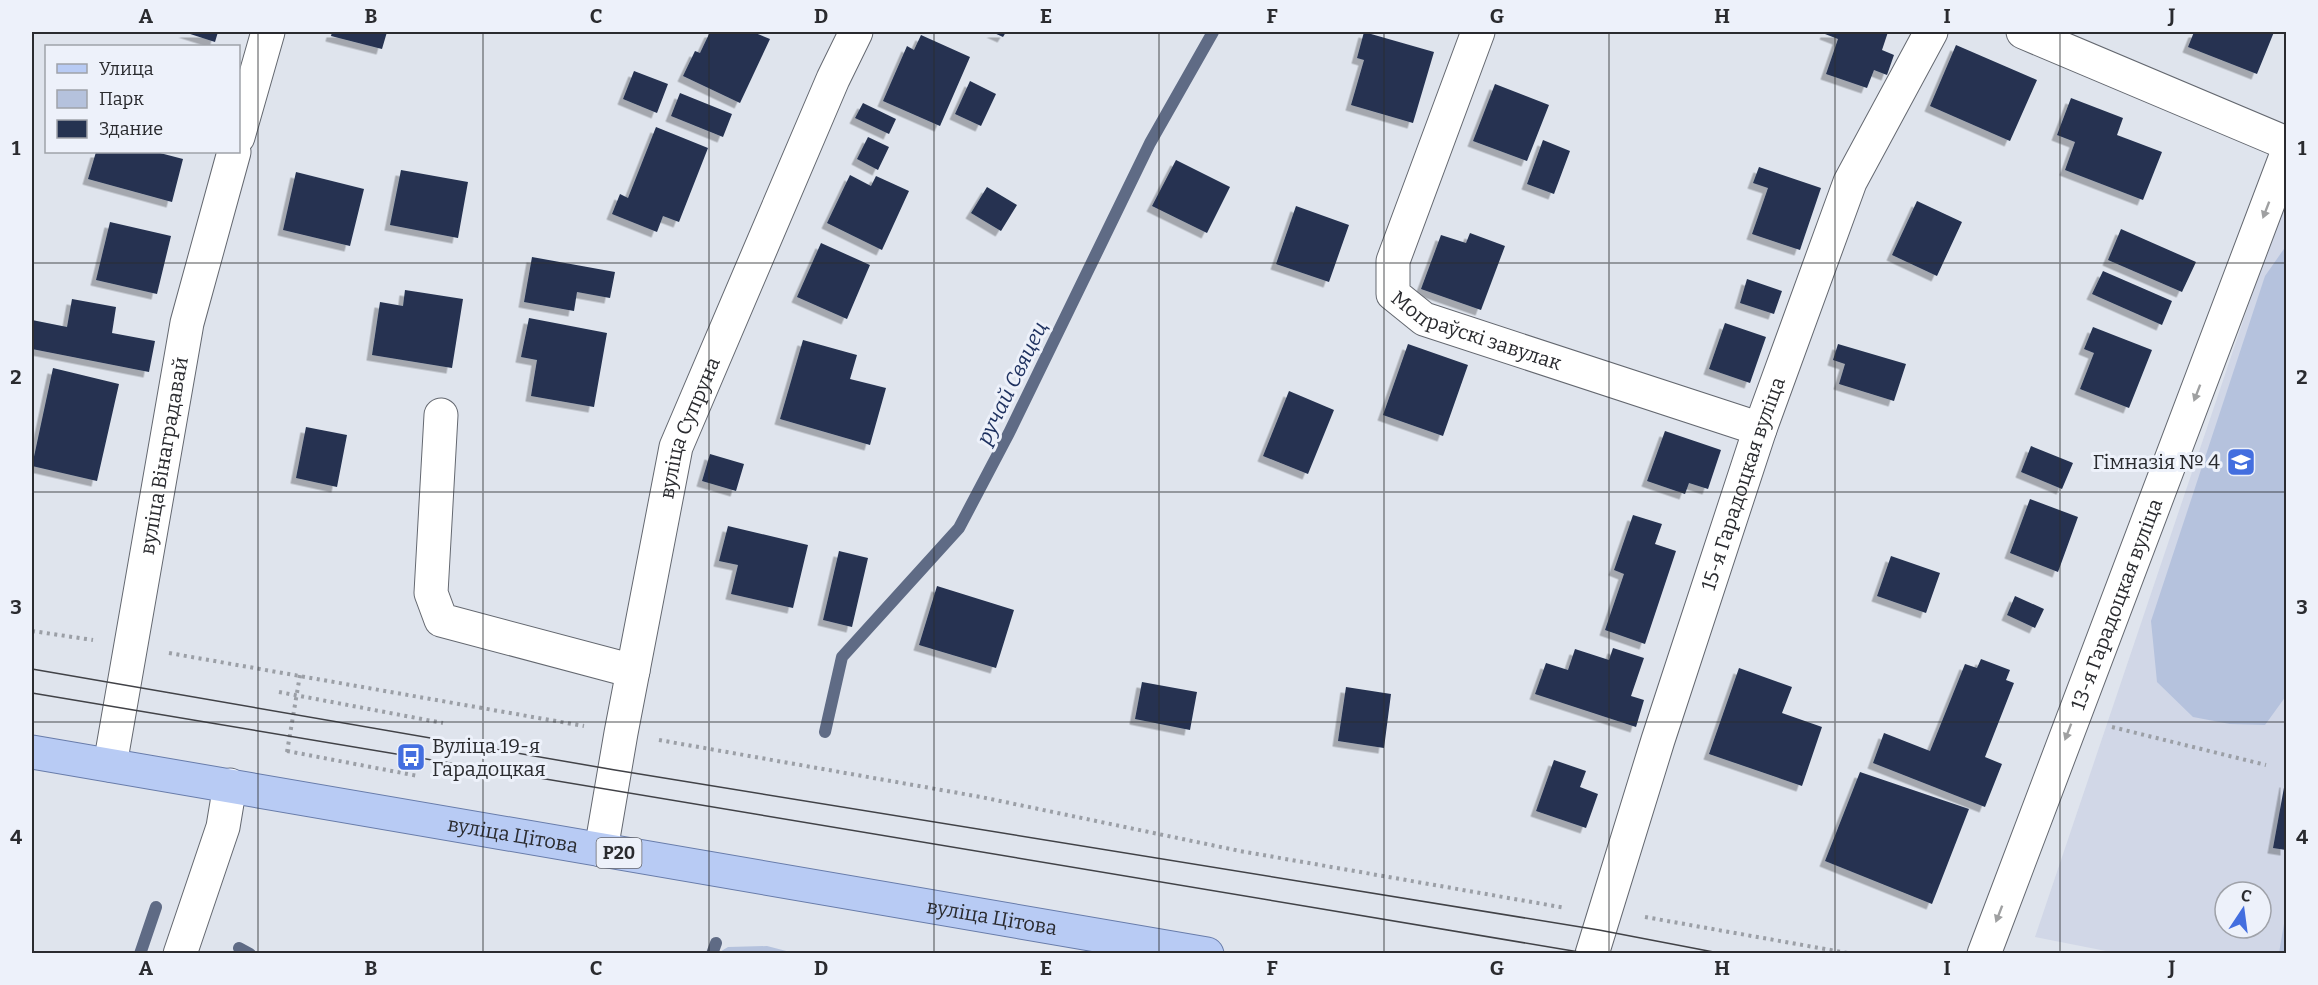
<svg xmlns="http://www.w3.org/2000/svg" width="2318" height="985" viewBox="0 0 2318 985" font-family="Bitter,serif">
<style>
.built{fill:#d1d7e7;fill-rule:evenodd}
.green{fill:#b5c2dd}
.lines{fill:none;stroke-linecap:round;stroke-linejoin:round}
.stream{stroke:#5f6b85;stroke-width:12}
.building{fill:#253351;filter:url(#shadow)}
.minor-casing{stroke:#646870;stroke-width:35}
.major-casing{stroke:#687caa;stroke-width:35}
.path{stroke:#9b9fa6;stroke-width:4;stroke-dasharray:3 4.5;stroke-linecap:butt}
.minor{stroke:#fff;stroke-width:33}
.major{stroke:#b8cbf4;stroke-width:33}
.tram{stroke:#414247;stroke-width:1.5}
.oneway{fill:#9fa0a1}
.grid{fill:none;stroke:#2a2b2f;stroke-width:1.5;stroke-opacity:0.55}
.labels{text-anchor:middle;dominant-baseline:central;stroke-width:6;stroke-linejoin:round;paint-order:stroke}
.shield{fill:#edf1fa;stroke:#64666c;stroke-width:1.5}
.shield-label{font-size:18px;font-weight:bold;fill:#2a2b2f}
.street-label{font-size:20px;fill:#2a2b2f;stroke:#edf1fa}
.poi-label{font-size:20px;fill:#2a2b2f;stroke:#edf1fa;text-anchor:end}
.water-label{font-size:21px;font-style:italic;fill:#1c2f5e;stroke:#edf1fa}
.neatline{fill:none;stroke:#2a2b2f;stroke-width:2}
.grid-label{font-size:20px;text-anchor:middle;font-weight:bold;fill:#2a2b2f}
</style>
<defs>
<filter id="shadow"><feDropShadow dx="-5.5" dy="5.5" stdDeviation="0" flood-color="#0004"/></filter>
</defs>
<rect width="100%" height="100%" fill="#dfe4ed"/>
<path class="built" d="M2285,197l1,1v755h-170l-81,-16zM2225,892h36v36h-36z"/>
<path class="green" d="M2286,246v450l-21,29 -35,-1 -37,-7 -36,-35 -6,-61 114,-345z
M2286,912v41h-7z
M767,946l27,7h-76l10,-6z"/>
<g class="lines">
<path class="stream" d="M825,732l17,-75 117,-129 50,-95 141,-290 63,-111
M239,948l11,6
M140,954l16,-47
M712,954l4,-11"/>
</g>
<path class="building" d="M184,32h34l-3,10z
M332,32h55l-5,17 -51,-13z
M710,32h43l17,7 -30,64 -57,-27 12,-25 5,2z
M992,32h14l-3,5z
M1364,32l70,20 -21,71 -62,-18 13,-45 -7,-2z
M1826,32h62l-6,18 12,5 -7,20 -13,-5 -7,18 -41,-14 12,-35 -13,-5z
M2194,32h80l-17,42 -69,-27z
M921,35l49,22 -30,69 -57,-25 24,-55 7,4z
M1956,45l81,35 -27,61 -80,-35z
M634,71l34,13 -11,29 -34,-14z
M970,81l26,13 -15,32 -26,-12z
M1495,84l54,21 -22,56 -54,-20z
M680,93l52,21 -9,23 -52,-21z
M2071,98l52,20 -6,17 45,17 -19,48 -78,-30 10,-28 -18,-7z
M863,103l33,16 -7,15 -34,-16z
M656,127l52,21 -29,74 -16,-6 -6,16 -45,-18 8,-20 8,4z
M868,137l21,10 -11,23 -21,-11z
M1543,140l27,11 -16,43 -27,-10z
M96,152h65l-1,1 23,6 -11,43 -84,-23z
M1176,160l54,27 -23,46 -55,-27z
M1759,167l62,21 -21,62 -48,-16 16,-46 -15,-5z
M401,170l67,12 -10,56 -68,-13z
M296,172l68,17 -14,57 -67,-16z
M850,175l21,11 5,-10 33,15 -27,59 -55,-27z
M987,187l30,18 -16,26 -30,-18z
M1917,201l45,21 -25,54 -45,-21z
M1296,206l53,19 -20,57 -53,-18z
M110,222l61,14 -14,58 -61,-14z
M2121,229l75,33 -14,30 -74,-32z
M1470,233l35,13 -24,64 -60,-21 20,-54 25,8z
M821,243l49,22 -23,54 -50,-22z
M532,257l83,15 -5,26 -33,-6 -3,19 -50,-9z
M2103,271l69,30 -10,24 -70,-31z
M1747,279l35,12 -8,23 -34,-11z
M405,290l58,9 -11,69 -80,-13 8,-53 23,4z
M72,299l44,8 -4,26 43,8 -6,31 -117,-23v-29l35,7z
M529,318l78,15 -13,74 -63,-11 6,-36 -16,-3z
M1725,323l41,14 -16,46 -41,-14z
M2093,327l59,23 -23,58 -49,-19 14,-36 -10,-4z
M803,340l54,15 -7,24 36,9 -16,57 -90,-26z
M1408,344l60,21 -25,71 -60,-21z
M1838,344l68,20 -12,37 -55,-17 6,-20 -12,-4z
M53,368l66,16 -22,97 -65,-15z
M1289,391l45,19 -26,64 -45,-18z
M306,427l41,8 -10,52 -41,-9z
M1665,431l56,19 -13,39 -19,-6 -4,11 -38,-13z
M2031,446l42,17 -11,26 -41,-17z
M710,454l34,10 -8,27 -34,-10z
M2030,499l48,18 -20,55 -48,-19z
M1633,515l29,9 -7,20 21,7 -31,93 -40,-14 19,-56 -10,-4z
M728,526l80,19 -15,63 -62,-14 7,-29 -19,-4z
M839,551l29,7 -16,69 -29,-7z
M1891,556l49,17 -14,40 -49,-17z
M937,586l77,24 -18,58 -77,-23z
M2015,596l29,13 -9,19 -28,-13z
M1613,648l31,10 -13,38 13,4 -8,27 -101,-33 11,-31 22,7 7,-21 34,11z
M1981,659l29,11 -4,10 8,3 -29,74 17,7 -17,43 -112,-44 11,-30 46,18 35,-87 12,4z
M1739,668l53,19 -10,26 40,14 -20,59 -93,-32z
M1142,682l55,10 -7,38 -55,-11z
M1346,687l45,7 -7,54 -46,-7z
M1554,760l32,11 -6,16 18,7 -12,34 -50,-17z
M1860,772l109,37 -37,95 -107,-43z
M2285,782h1v68l-13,-2z"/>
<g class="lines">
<g class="minor-casing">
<g id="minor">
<path id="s1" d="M1478,32l-85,229v33l31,25 336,110"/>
<path d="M2023,32l263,111"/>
<path d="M238,137l30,-105"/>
<path d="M441,415l-10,178 10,27 192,51"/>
<path id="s2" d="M110,765l77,-442 47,-171"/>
<path id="s3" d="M601,850l20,-117 55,-286 157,-368 23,-47"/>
<path d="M180,954l43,-127 7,-42"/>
<path id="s4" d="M1592,954l66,-214 102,-311 90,-247 81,-150"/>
<path id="s5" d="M1984,954l302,-798"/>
</g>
</g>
<g class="major-casing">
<g id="major">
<path id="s6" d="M32,752l1175,202"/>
</g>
</g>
<path class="path" d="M32,631l61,9
M169,653l415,73
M279,692l164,31
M2112,727l154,38
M659,740l322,57 259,54 326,57
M287,751l131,25
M287,752l13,-77
M1645,917l208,37"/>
<use href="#minor" class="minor"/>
<use href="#major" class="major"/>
<path class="tram" d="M32,669l583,101 984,160 125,24
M32,693l1559,261"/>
</g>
<defs><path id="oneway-solid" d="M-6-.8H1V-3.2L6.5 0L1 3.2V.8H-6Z" transform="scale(1.5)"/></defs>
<g class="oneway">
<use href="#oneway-solid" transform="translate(2266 210) rotate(111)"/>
<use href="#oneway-solid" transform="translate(2197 393) rotate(111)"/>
<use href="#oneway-solid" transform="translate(2068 732) rotate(111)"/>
<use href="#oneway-solid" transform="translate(1999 914) rotate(111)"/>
</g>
<path class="grid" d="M258,32v922M483,32v922M709,32v922M934,32v922M1159,32v922M1384,32v922M1609,32v922M1835,32v922M2060,32v922M32,263h2254M32,492h2254M32,722h2254"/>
<defs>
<g id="school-square" transform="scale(1.5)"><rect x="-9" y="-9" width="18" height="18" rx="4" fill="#436edf" stroke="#edf1fa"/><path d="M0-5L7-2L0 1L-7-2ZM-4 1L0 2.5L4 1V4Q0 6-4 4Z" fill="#fff"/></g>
<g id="bus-square" transform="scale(1.5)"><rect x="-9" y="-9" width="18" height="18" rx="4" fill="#436edf" stroke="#edf1fa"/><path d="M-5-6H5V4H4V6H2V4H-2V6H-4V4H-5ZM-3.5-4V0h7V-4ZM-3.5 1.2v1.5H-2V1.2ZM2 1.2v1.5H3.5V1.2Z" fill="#fff"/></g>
</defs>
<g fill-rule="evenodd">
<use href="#school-square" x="2241" y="462"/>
<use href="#bus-square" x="411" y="757"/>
</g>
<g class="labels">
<rect class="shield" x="596.5" y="838" width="45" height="30" rx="4.5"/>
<g class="shield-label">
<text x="619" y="853">Р20</text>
</g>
<g class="street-label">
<text stroke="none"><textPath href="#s1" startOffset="370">Мопраўскі завулак</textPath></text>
<text stroke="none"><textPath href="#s3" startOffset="432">вуліца Супруна</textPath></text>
<text stroke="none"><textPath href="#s2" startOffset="314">вуліца Вінаградавай</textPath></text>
<text stroke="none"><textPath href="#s4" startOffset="494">15-я Гарадоцкая вуліца</textPath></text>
<text stroke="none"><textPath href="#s5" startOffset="374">13-я Гарадоцкая вуліца</textPath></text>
<text stroke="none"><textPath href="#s6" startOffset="488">вуліца Цітова</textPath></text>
<text stroke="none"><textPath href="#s6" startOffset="974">вуліца Цітова</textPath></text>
</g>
<g class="poi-label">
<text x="2220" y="462">Гімназія № 4</text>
<text x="432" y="746" text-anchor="start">Вуліца 19-я<tspan x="432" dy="23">Гарадоцкая</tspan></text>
</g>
<g class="water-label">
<text transform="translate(1012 383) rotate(-64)">ручай Свяцец</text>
</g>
</g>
<rect width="2318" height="985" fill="none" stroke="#edf1fa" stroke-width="66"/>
<rect x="45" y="45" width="195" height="108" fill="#edf1fa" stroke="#9fa2a9" stroke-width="1.5"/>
<rect x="57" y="64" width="30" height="9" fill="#b8cbf4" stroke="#9fa2a9" stroke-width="1.5"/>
<text x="99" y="75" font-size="18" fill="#2a2b2f">Улица</text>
<rect x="57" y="90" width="30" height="18" fill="#b5c2dd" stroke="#9fa2a9" stroke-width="1.5"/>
<text x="99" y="105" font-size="18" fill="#2a2b2f">Парк</text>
<rect x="57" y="120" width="30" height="18" fill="#253351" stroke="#9fa2a9" stroke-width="1.5"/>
<text x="99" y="135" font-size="18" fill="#2a2b2f">Здание</text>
<g transform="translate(2243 910) rotate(13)"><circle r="28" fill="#edf1fa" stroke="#9fa2a9" stroke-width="1.5"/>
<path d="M0-4.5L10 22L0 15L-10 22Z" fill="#436edf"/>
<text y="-9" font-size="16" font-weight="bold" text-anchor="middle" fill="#2a2b2f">С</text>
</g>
<rect x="33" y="33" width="2252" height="919" class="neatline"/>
<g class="grid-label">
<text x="146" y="23">A</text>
<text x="371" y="23">B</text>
<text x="596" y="23">C</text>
<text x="821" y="23">D</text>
<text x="1046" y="23">E</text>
<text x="1272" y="23">F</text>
<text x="1497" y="23">G</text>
<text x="1722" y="23">H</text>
<text x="1947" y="23">I</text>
<text x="2172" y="23">J</text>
<text x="16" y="155">1</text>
<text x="2302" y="155">1</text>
<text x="16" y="384">2</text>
<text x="2302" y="384">2</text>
<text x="16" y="614">3</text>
<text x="2302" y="614">3</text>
<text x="16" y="844">4</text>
<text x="2302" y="844">4</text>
<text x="146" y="975">A</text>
<text x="371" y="975">B</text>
<text x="596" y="975">C</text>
<text x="821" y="975">D</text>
<text x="1046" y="975">E</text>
<text x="1272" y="975">F</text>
<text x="1497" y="975">G</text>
<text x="1722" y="975">H</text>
<text x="1947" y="975">I</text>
<text x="2172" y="975">J</text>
</g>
</svg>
